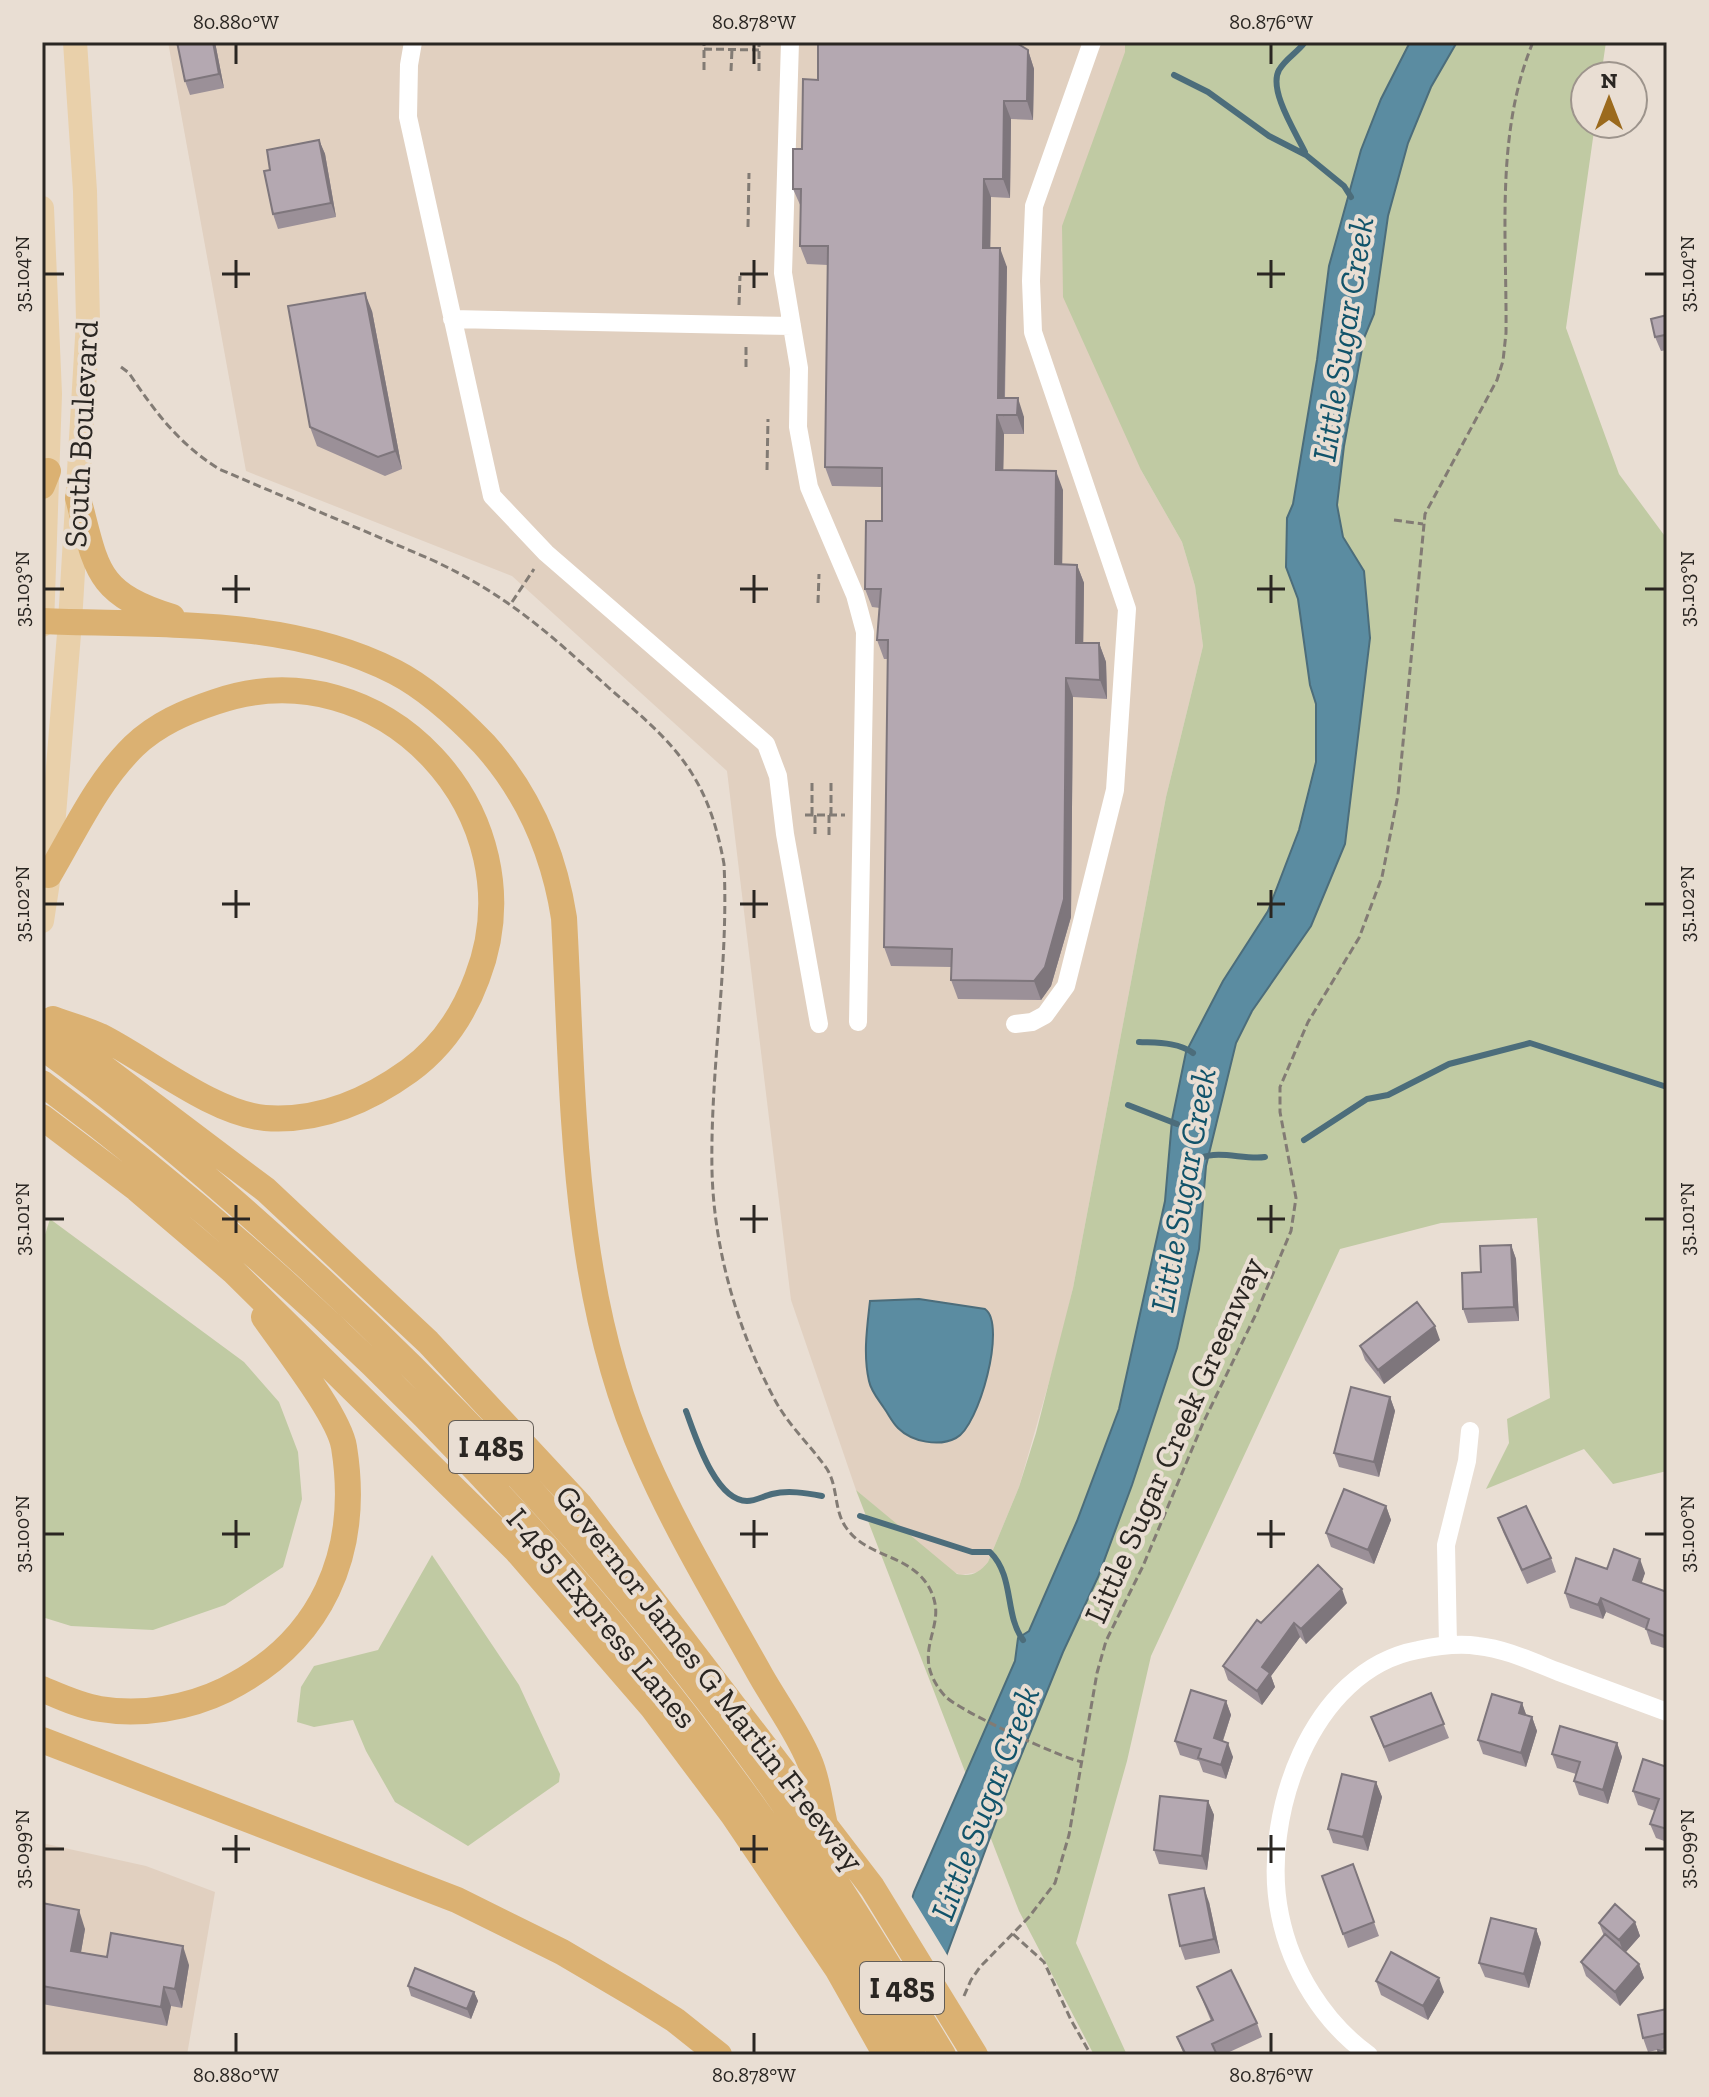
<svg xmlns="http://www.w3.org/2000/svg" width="1709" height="2097" viewBox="0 0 1709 2097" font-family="'Zilla Slab',serif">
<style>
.built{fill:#e1d0c0}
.green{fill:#c0caa3}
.water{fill:#5b8ca1;stroke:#4c6d7b;stroke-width:2}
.pier{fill:#e9ded3}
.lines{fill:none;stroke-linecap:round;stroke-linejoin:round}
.stream{stroke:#4c6d7b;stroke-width:6}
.path{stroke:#827b74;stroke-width:3;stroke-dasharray:8 4;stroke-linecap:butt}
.minor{stroke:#fff;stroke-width:18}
.major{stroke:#e9d0aa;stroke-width:24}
.highway{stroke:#dbb172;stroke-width:26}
.wall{fill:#9b9098}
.shaded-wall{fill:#7e767c}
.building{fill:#b4a8b1;stroke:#7e767c;stroke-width:2}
.ticks{fill:none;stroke:#2a2622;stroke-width:3}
.labels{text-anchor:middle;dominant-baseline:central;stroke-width:8;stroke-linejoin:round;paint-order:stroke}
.shield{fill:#e9ded3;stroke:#635d57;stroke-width:2}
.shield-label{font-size:30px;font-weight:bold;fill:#2a2622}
.street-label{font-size:32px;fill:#2a2622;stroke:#e9ded3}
.water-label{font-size:34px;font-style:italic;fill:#11536a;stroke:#e9ded3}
.neatline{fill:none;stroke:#2a2622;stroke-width:3}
.ticks-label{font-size:20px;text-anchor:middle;fill:#2a2622}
</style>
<rect width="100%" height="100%" fill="#e9ded3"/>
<path class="built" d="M168,42h957l16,428 41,72 13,44 8,60 -37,151 -93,491 -14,59 -40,140 -31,75 -9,10 -18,3 -12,-5 -93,-80 -65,-190 -64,-529 -215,-195 -266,-105z
M42,1843l104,23 69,26 -28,163h-145z"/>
<path class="green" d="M1125,42h481l-5,34h-16v48h10l-29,204 53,146 48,65v932l-54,13 -29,-35 -98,40 23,-46 -2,-24 43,-21 -13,-180 -96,5 -101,26 -189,407 -24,105 -51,182 51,112h-33l-75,-144 -163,-421 101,84c14,3 22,-1 31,-12l31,-75 17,-54 37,-145 93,-491 37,-151 -8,-60 -13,-44 -41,-72 -78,-173 -1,-71 63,-174z
M50,1219l194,143 35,40 19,50 4,47 -19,68 -58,38 -72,25 -82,-4 -29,-9v-373z
M432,1555l87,130 41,89 -1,8 -91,64 -73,-44 -29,-51 -13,-31 -39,7 -17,-5 4,-35 13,-21 64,-16z"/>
<path class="water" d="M1410,42h47l-26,45 -23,56 -20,73 -14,98 -10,24 -20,108 -7,59 6,32 21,34 6,67 -25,206 -34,82 -59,85 -16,32 -30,123 -7,83 -22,99 -45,137 -34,92 -35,75 -51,126 -70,189 -75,88 47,-163 101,-231 3,-23 11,-7 48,-110 42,-112 46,-208 7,-81 14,-68 37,-71 45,-70 31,-81 17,-68v-58l-6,-19 -12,-86 -12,-32 1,-49 6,-14 24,-144 12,-94 32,-116 20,-51z
M919,1299l66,10c22,15 -6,118 -29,129 -17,9 -44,4 -58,-10 -6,-6 -9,-13 -14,-20 -6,-9 -13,-17 -15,-27 -6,-26 -2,-53 1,-80z"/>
<path class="pier" d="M910,1894l39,64 -12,41 -9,56h-65z"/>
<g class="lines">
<path class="stream" d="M1305,42c-8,11 -19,16 -26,28 -11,20 17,63 26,82
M1174,75l34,17 61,44 37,19 38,31 7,11
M1139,1042c18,1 39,0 54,11
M1128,1105l49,19
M1304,1140l63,-41 21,-4 61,-31 81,-21 137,44
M1201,1158c18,-8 44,2 64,-1
M686,1411c9,24 29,90 61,90 8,0 17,-5 25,-7 16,-4 34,-1 50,2
M860,1516l112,36h18c25,25 14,62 33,88"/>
<path class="path" d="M704,49l55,1
M704,70v-28
M731,71l1,-22
M759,71v-29
M748,227l1,-54
M739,305l1,-29
M121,367l8,6c26,39 50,71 90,96l211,90c76,35 119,74 179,129 30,26 60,50 82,84 18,28 27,59 33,92 5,102 -14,205 -12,307 2,80 26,161 64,231 14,25 35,44 51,67 11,18 7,40 18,57 21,32 61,27 82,58 21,33 -3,52 2,82 2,11 9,23 17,31 16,15 113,60 136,65
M746,367v-22
M767,470l1,-51
M1394,520l29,4
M512,602l22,-33
M818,603l1,-29
M831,783v32
M805,815h40
M812,815v-32
M815,815v19
M829,835v-20
M1013,1934l31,28 27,58 20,35
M964,1996l7,-16 9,-13 49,-50 26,-34 14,-48 28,-162 9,-32 37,-75 60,-143 53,-109 35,-83 5,-33 -16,-86v-25l28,-65 51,-84 23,-61 16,-82 27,-281 72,-134 6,-19 3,-28c1,-97 -11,-199 27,-291"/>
<path class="minor" d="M413,42l-4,23 -1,52 84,379 54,57 220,191 12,32 7,58 34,190
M790,42l-7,231 16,95 -1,59 11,60 46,108 10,37 -7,390
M452,319l340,7
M1015,1024l17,-2 13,-7 21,-29 49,-196 12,-181 -94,-277 -2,-51 3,-75 58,-164
M1448,1645l-2,-100 21,-84 3,-30
M1369,2055c-45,-32 -78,-85 -89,-140 -20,-96 30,-245 138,-265 19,-4 40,-7 60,-4 28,3 55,16 81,26 36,13 72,27 108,40"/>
<path class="major" d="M42,208l8,186 -8,231
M42,921l7,-46 21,-253 18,-301 -3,-130 -10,-149"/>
<path class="highway" d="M42,486l6,-15
M78,498c19,71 17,95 94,119
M42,621c117,5 246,-4 353,51 33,17 63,45 89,72 44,49 70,110 80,174 10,182 6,370 81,540 33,76 76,146 116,218 16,28 36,55 48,84 9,20 11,44 16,65
M49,875c26,-44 48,-93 85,-129 23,-22 51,-34 81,-44 167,-58 325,113 262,276 -14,38 -35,69 -68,93 -43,31 -90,51 -144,47 -53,-5 -117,-58 -165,-82 -15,-7 -32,-11 -47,-17
M42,1021l224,169 162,152 151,162 293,383 103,168
M42,1047c93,67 179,141 263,218 168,154 323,323 457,508 65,91 123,186 181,282
M42,1083c313,233 583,520 796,847 27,41 50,83 75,125
M42,1117l95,72 96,82 283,279 136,157 81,108 105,155 48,85
M42,1689c19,8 38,17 58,20 41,7 88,-1 125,-19 97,-48 136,-137 119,-243 -5,-31 -60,-101 -80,-130
M42,1740l415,160 105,52 73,43 40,25 44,35"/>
</g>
<path class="wall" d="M177,42h38l9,46 -34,7 -5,-14z
M1028,50l6,19 -1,51 -22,-1 -1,79 -19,-1 -1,51 17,19 -2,131 19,19v17h-20l-1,36 60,20 -1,75h15l7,18 -1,60h16l7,19 1,37 -34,-2 -2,220 -20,69 -10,14 -83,-1 -7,-19v-13l-60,-1 -7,-19 4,-288h-4l-7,-19 3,-32 -8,-1 -7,-18 17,-68v-34l-50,-1 -7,-19 3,-202 -21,-1 -7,-18 1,-39 -8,-18 25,-109z
M319,140l6,14 11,63 -58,12 -5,-15 -3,-44z
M372,311l30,158 -17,7 -68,-30 -7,-19z
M1667,315v35l-6,1 -6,-14z
M1511,1245l5,14 3,62 -51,2 -5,-14 18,-37z
M1440,1340l-56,44 -19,-24 -5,-14z
M1390,1397l5,14 -16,66 -40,-10 -5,-14z
M1386,1506l5,14 -17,44 -43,-17 -5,-14z
M1498,1518l53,40 5,14 -29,12 -24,-52z
M1607,1569l38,4 -4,10 26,9v57l-16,-5 -5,-15 -40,-17 -3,7 -33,-11 -5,-15z
M1347,1603l-41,41 -6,-7 -29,39 4,11 -13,18 -34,-25 -5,-14 38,-43z
M1431,1693l18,45 -60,24 -18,-45z
M1226,1701l5,14 -8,26 10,16 -7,22 -23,-7 -4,-11 -19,-6 -5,-14z
M1522,1703l4,12 6,2 5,14 -11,36 -43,-13 -5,-14z
M1617,1743l5,14 -14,47 -29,-9 -5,-14 2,-7 -19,-6 -5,-14z
M1667,1767v75l-11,-4 -6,-14 5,-13 -17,-6 -5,-14z
M1376,1782l6,15 -14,54 -35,-8 -5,-14z
M1208,1801l6,14 -7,55 -48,-6 -5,-14z
M1353,1864l26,72 -31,12 -26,-72z
M1209,1902l11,51 -35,7 -5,-14z
M42,1903l43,26 -4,23 26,5 82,8 -7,43 -11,-2 -4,20 -125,-22z
M1635,1922l5,14 -14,16 13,12 5,14 -24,28 -34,-30 -5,-14 23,-26 -5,-13z
M1536,1929l5,14 -12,45 -44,-11 -6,-14z
M1376,1981l68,11 -16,28 -47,-25z
M408,1986l66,6 4,9 -7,18 -60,-23z
M1197,1987l60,36 5,14 -39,18h-39l-7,-18 34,-16z
M1667,2009v39l-19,4 -5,-14z"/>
<path class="shaded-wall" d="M213,42h2l9,46 -5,-14z
M1028,50l6,19 -1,51 -6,-19z
M1004,101l7,18 -1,79 -7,-19z
M319,140l6,14 11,63 -5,-14z
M984,179l7,18 -1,70 -7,-19z
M1000,248l7,19 -3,150 -6,-19z
M365,293l7,18 30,158 -7,-18z
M1018,398l6,19v17l-7,-19z
M997,415l7,19 -1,55 -7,-19z
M1056,471l7,19 -1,93 -7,-19z
M1077,565l7,18 -1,79 -7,-19z
M1099,643l7,19 1,37 -7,-19z
M1066,678l7,19 -2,220 -20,69 -10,14 -7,-19z
M1511,1245l5,14 3,62 -5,-14z
M1435,1326l5,14 -56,44 -6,-14z
M1390,1397l5,14 -16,66 -5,-15z
M1386,1506l5,14 -17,44 -6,-14z
M1640,1559l5,14 -7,21 -5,-14z
M1342,1589l5,14 -41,41 -5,-15z
M1601,1598l5,14 -3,7 -5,-14z
M1294,1623l6,14 -29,39 4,11 -13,18 -5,-14 5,-24z
M1226,1701l5,14 -12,37 -5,-14z
M1522,1703l5,14 -8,-4z
M1532,1717l5,14 -11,36 -5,-14z
M1228,1743l5,14 -7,22 -5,-14z
M1617,1743l5,14 -14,47 -5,-14z
M1376,1782l6,15 -14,54 -5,-14z
M1208,1801l6,14 -7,55 -5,-14z
M1204,1888l5,14 11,51 -6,-14z
M79,1910l6,19 -7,40 -7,-18z
M1635,1922l5,14 -16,18 -5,-14z
M1536,1929l5,14 -12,45 -5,-14z
M183,1946l6,19 -7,43 -7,-19z
M1639,1964l5,14 -24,28 -5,-14z
M1439,1978l5,14 -16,28 -5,-14z
M164,1987l7,19 -4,20 -6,-19z
M474,1992l4,9 -7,18 -4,-10z"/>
<path class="building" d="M177,42h36l6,32 -34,7z
M818,42h197l13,8 -1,51h-23l-1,78h-19l-1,69h17l-2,150h20l-1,17h-20l-1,55 60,1 -1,93 22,1 -1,78h23l1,37 -34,-2 -2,221 -19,68 -11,14 -83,-1 1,-31 -68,-2 4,-307h-11l4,-51h-16l1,-68h16v-53l-57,-1 3,-221h-28l1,-57h-8v-40h9l1,-70 15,1z
M319,140l12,63 -58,11 -9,-43 6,-1 -3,-20z
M365,293l30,158 -17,6 -68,-30 -22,-121z
M1667,315v27l-2,-7 -10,2 -4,-18z
M1511,1245l3,62 -51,2 -1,-36 19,-1 -1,-26z
M1417,1302l18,24 -57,44 -18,-24z
M1351,1387l39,10 -16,65 -40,-9z
M1344,1489l42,17 -18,44 -42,-17z
M1526,1506l25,52 -29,12 -24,-52z
M1614,1549l26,10 -7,21 34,12v45l-21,-8 3,-10 -48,-21 -3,7 -33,-12 11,-35 31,11z
M1318,1565l24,24 -41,40 -7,-6 -32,44 8,6 -13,18 -34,-25 34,-46 4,3z
M1191,1690l35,11 -12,37 14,5 -7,22 -23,-7 3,-9 -26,-8z
M1431,1693l13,31 -60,23 -13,-30z
M1492,1694l30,9 -3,10 13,4 -11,36 -43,-13z
M1560,1726l57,17 -14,47 -29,-9 6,-19 -28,-8z
M1643,1759l24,8v62l-17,-5 9,-25 -26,-8z
M1342,1774l34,8 -13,55 -35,-8z
M1160,1796l48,5 -6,55 -48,-6z
M1353,1864l21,58 -31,12 -21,-58z
M1204,1888l10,51 -34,7 -11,-51z
M42,1903l37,7 -8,41 36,6 4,-24 72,13 -8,43 -11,-2 -3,20 -119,-21z
M1615,1904l20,18 -16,18 -20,-17z
M1491,1918l45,11 -12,45 -45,-11z
M1605,1934l34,30 -24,28 -34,-30z
M1391,1952l48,26 -16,28 -47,-25z
M415,1968l59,24 -7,17 -59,-23z
M1231,1970l26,53 -45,21 5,11h-31l-9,-18 36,-17 -16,-33z
M1667,2009v24l-24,5 -5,-23z
M1658,2050l9,1v4h-8z"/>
<path class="ticks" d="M236,44v20M754,44v20M1271,44v20M236,260v28M754,260v28M1271,260v28M44,274h20M222,274h28M740,274h28M1257,274h28M1645,274h20M236,575v28M754,575v28M1271,575v28M44,589h20M222,589h28M740,589h28M1257,589h28M1645,589h20M236,890v28M754,890v28M1271,890v28M44,904h20M222,904h28M740,904h28M1257,904h28M1645,904h20M236,1205v28M754,1205v28M1271,1205v28M44,1219h20M222,1219h28M740,1219h28M1257,1219h28M1645,1219h20M236,1520v28M754,1520v28M1271,1520v28M44,1534h20M222,1534h28M740,1534h28M1257,1534h28M1645,1534h20M236,1835v28M754,1835v28M1271,1835v28M44,1849h20M222,1849h28M740,1849h28M1257,1849h28M1645,1849h20M236,2033v20M754,2033v20M1271,2033v20"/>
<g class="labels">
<g class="shield">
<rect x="449" y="1421" width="84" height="52" rx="6"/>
<rect x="860" y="1962" width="84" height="52" rx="6"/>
</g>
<g class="shield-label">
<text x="491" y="1447">I 485</text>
<text x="902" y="1988">I 485</text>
</g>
<g class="street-label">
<text transform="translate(81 434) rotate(-87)">South Boulevard</text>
<text transform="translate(1174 1440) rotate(-66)">Little Sugar Creek Greenway</text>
<text transform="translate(602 1618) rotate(50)">I-485 Express Lanes</text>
<text transform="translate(710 1678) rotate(52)">Governor James G Martin Freeway</text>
</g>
<g class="water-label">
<text transform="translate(1343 339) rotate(-81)">Little Sugar Creek</text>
<text transform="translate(1183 1190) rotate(-80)">Little Sugar Creek</text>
<text transform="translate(985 1803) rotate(-69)">Little Sugar Creek</text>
</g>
</g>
<rect width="1709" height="2097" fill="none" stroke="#e9ded3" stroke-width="88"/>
<g transform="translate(1609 100)"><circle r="38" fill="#e9ded3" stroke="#9d948c" stroke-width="2"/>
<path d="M0-6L14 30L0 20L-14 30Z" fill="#9b6a1d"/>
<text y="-12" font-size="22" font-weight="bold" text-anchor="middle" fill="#2a2622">N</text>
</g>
<rect x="44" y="44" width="1621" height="2009" class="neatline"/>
<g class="ticks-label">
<text x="236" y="29">80.880°W</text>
<text x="754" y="29">80.878°W</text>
<text x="1271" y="29">80.876°W</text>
<text transform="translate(22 274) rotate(-90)" y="7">35.104°N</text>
<text transform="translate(1687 274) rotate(-90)" y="7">35.104°N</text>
<text transform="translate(22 589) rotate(-90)" y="7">35.103°N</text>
<text transform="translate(1687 589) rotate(-90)" y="7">35.103°N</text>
<text transform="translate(22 904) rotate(-90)" y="7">35.102°N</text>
<text transform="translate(1687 904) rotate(-90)" y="7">35.102°N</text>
<text transform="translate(22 1219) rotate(-90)" y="7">35.101°N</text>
<text transform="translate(1687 1219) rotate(-90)" y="7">35.101°N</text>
<text transform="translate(22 1534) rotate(-90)" y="7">35.100°N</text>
<text transform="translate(1687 1534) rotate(-90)" y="7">35.100°N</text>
<text transform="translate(22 1849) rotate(-90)" y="7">35.099°N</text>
<text transform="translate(1687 1849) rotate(-90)" y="7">35.099°N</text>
<text x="236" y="2082">80.880°W</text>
<text x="754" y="2082">80.878°W</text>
<text x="1271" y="2082">80.876°W</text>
</g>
</svg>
